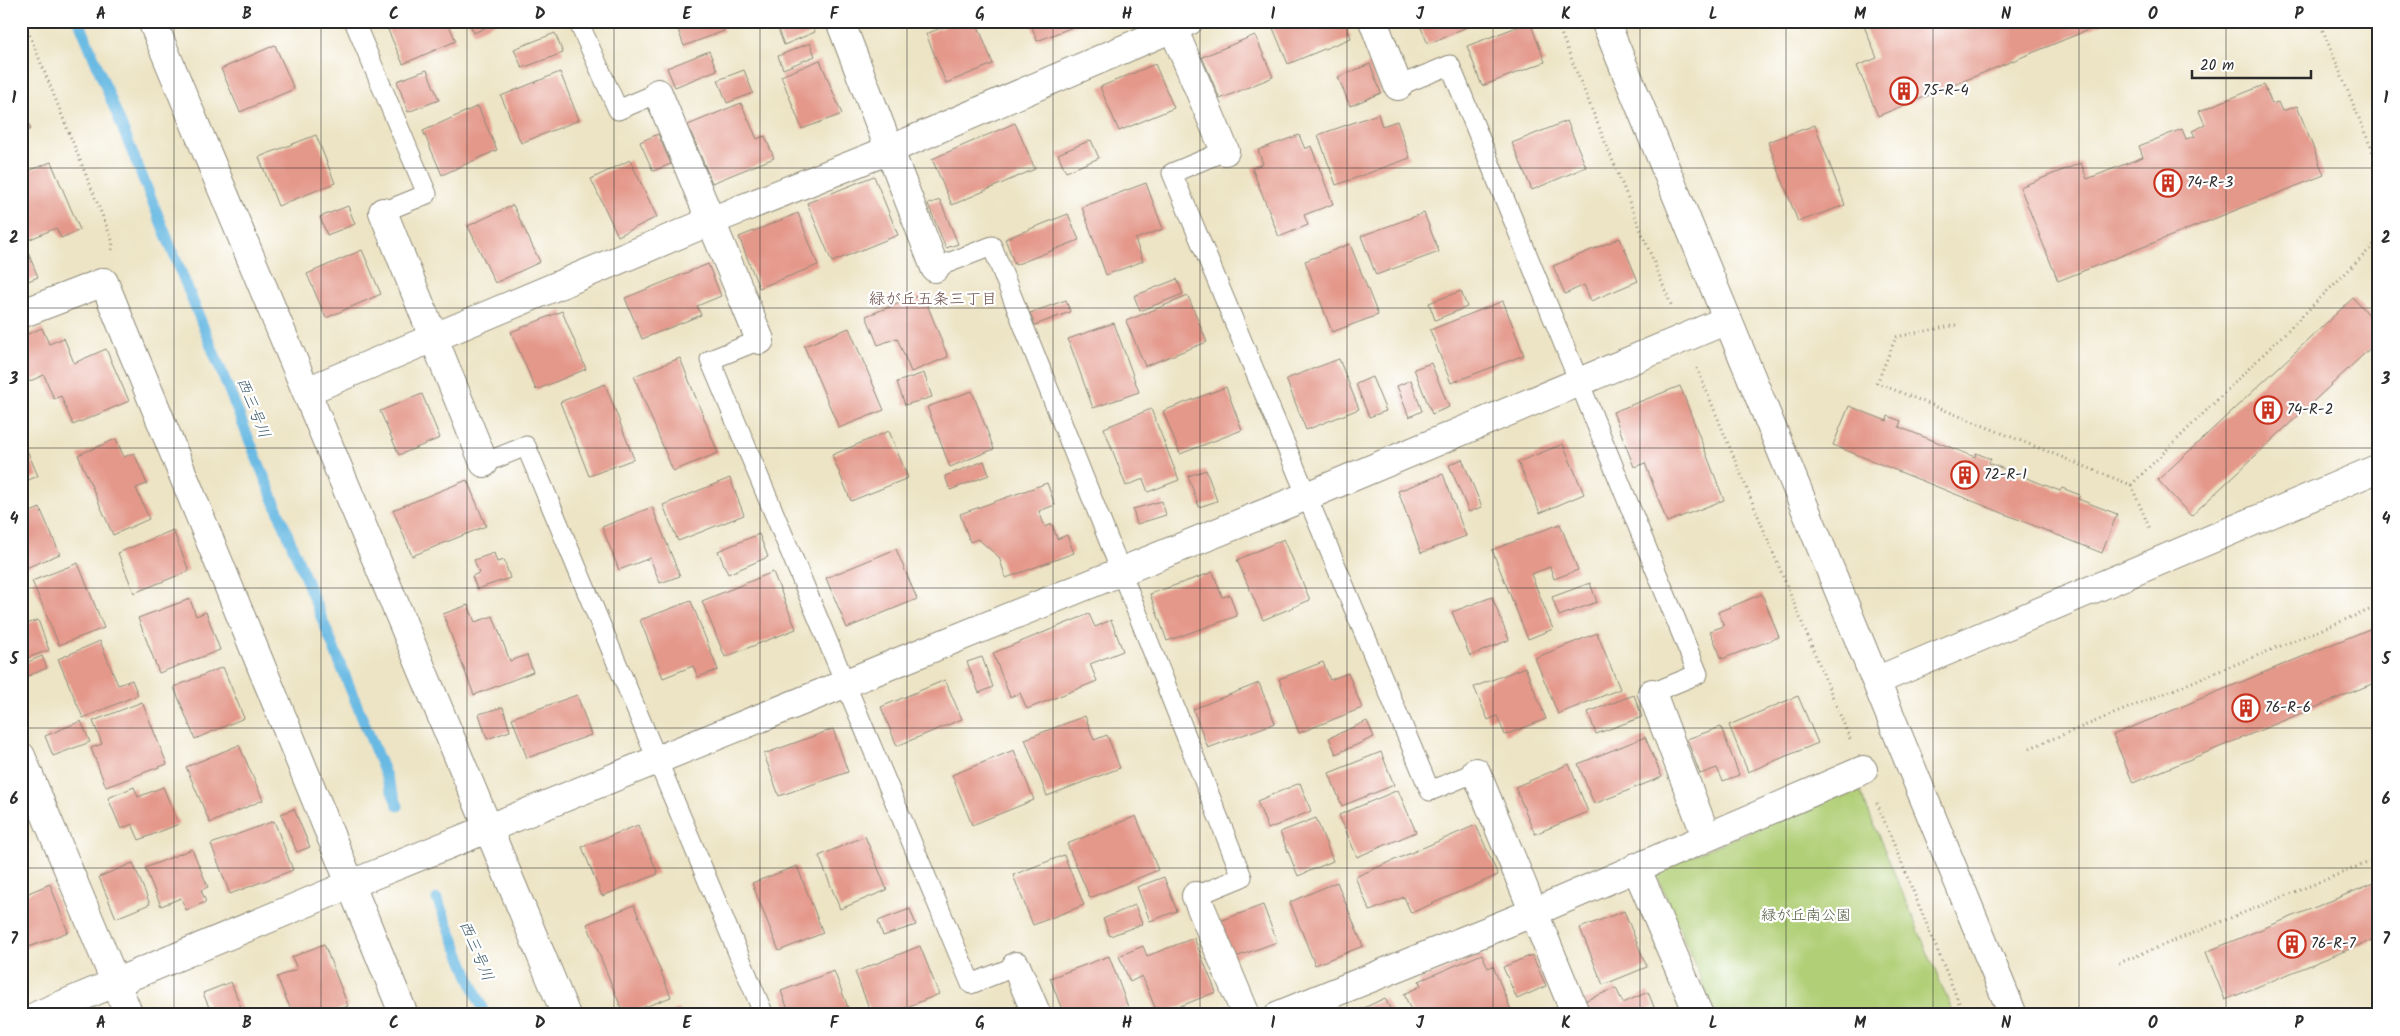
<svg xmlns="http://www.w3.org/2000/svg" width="2400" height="1036" viewBox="0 0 2400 1036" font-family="Kalam,'Klee One',sans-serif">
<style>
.green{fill:#b0cf76;stroke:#6e7d50}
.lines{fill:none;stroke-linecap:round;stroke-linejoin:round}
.stream{stroke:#68b9e3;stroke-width:11}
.building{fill:#e4988a}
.lane-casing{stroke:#8c8878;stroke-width:21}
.street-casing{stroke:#8c8878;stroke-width:30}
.path{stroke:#8c8878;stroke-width:3;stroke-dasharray:1 4;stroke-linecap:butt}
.lane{stroke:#fff;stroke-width:19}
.street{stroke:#fff;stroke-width:28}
.grid{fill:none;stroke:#2b2b2b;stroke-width:1;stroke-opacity:0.55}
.labels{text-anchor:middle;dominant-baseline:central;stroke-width:4.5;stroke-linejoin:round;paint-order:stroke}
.poi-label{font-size:15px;fill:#2b2b2b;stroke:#fff;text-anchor:start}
.park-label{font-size:15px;fill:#535c42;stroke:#fff}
.neighbourhood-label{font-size:16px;fill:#6c514c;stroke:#fff}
.water-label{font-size:16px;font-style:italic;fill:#405d6b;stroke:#fff}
.neatline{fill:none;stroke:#2b2b2b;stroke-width:2}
.grid-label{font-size:16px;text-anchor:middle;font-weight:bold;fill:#2b2b2b}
</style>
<rect width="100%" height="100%" fill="#fff"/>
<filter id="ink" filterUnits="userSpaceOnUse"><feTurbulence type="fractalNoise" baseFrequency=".02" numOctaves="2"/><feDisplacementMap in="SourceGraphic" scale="10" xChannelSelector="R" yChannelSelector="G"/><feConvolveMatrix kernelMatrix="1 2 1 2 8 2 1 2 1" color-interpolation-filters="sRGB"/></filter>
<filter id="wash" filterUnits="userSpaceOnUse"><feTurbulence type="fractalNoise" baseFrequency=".0096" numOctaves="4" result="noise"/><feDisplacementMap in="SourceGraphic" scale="20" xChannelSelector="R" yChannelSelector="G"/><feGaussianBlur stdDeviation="1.12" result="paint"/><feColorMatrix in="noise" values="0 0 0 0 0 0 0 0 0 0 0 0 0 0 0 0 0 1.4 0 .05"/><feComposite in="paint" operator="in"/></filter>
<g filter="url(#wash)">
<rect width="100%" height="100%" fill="#ede4c5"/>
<path class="green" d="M1858,787l96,228h-238l-61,-144z"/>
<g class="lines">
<path class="stream" d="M79,21l319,785
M437,899l48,116"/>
</g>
<g id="blocks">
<path class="building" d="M384,21h63l9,20 -53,23z
M468,21h31l-25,12z
M675,21h45l4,10 -40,15z
M797,21h14l4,11 -31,13 -6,-16z
M958,21h18l17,43 -47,19 -20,-49z
M1030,21h58l-51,20z
M1270,21h75l6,17 -63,26z
M1418,21h49l2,5 -41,18z
M1875,21h29l3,9 20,-9h183l-232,95 -21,-50 20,-8 -13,-32z
M1530,22l15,40 -63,24 -15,-40z
M555,33l8,20 -41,15 -8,-19z
M1255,35l18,42 -53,22 -18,-42z
M810,43l5,13 -32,13 -5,-13z
M275,45l19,44 -54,23 -19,-43z
M709,51l8,19 -42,17 -8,-19z
M820,60l22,54 -40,15 -21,-53z
M1155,64l19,44 -55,23 -19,-44z
M1370,64l11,29 -31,13 -12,-29z
M427,70l12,30 -31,12 -11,-31z
M744,70l9,23 -26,10 -9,-23z
M560,72l19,48 -58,23 -20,-47z
M2264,85l8,19 6,-2 4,9 15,-5 27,69 -266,106 -38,-94 61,-24 6,16 56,-22 -4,-11 43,-17 4,10 9,-3 -3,-5 13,-6 -6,-14z
M741,103l16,36 8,-3 9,22 -62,25 -24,-58z
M478,106l19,44 -55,25 -19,-44z
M21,107l10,22 -10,4z
M1378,114l4,12 15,-5 13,37 -74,27 -18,-50z
M1567,121l19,46 -54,23 -20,-47z
M1015,123l20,46 -83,36 -20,-46z
M1815,125l30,80 -47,17 -30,-80z
M658,134l13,30 -18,7 -13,-29z
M316,135l19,48 -57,23 -19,-49z
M1299,135l6,14 6,-3 22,58 -29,11 4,10 -29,12 -27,-69 11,-4 -5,-14z
M1091,140l8,18 -33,14 -8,-18z
M630,160l27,57 -39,19 -27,-57z
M51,162l29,68 -19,8 -5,-10 -35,15v-69z
M874,176l24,59 -66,27 -25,-59z
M1146,183l17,46 -28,10 8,22 -37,14 -24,-68z
M940,200l18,44 -12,4 -18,-44z
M513,205l27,57 -45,21 -27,-57z
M348,206l7,18 -28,11 -7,-18z
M798,213l20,52 -59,23 -20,-51z
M1424,213l15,39 -63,23 -15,-39z
M1068,214l11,26 -64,25 -10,-26z
M1620,238l18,43 -47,20 -7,-16 -19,9 -12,-28z
M1350,244l28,71 -46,17 -27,-71z
M27,250l11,27 -17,7v-32z
M362,250l19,44 -55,24 -19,-44z
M708,264l13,32 -24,10 4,9 -59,24 -17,-41z
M1177,279l6,15 -43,17 -6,-15z
M1461,291l6,16 -32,13 -6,-17z
M923,294l25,63 -37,15 -14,-34 -19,7 -12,-29z
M1188,296l19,46 -62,24 -19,-45z
M2353,298l26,27v15l-188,176 -33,-36z
M1066,300l4,12 -35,13 -5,-12z
M1503,301l21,54 -73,28 -21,-53z
M562,311l24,58 -50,21 -25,-58z
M1114,323l25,69 -46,16 -25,-69z
M42,328l7,16 15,-6 10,25 32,-14 23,52 -56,24 -12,-29 -7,3 -10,-24 -23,10v-48z
M849,328l35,82 -45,18 -35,-82z
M680,358l38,95 -45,18 -39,-95z
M1339,359l20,50 -53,21 -20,-51z
M1431,363l18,44 -17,7 -18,-45z
M924,373l8,24 -27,8 -8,-23z
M1372,377l14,34 -17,6 -13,-33z
M1411,380l11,31 -13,6 -12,-31z
M605,384l29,75 -45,17 -29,-74z
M1680,386l44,114 -57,22 -22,-59 -11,4 -21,-55z
M1226,387l16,43 -62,24 -17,-43z
M972,391l22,58 -44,18 -23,-60z
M422,394l18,44 -41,17 -19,-44z
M1849,406l38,15 1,-5 13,5 -2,6 76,30 1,-4 15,6 -2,4 71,28 2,-3 18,7 -2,4 39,15 -15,39 -269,-108z
M1151,409l28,71 -31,12 -5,-13 -17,7 -22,-58z
M889,431l19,47 -57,23 -19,-46z
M21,436l17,40 -17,7z
M116,439l8,18 10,-4 13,31 -11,4 13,31 -36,16 -35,-80z
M1563,444l21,50 -44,19 -22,-51z
M1462,459l20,48 -13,5 -20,-47z
M984,461l5,14 -39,15 -5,-14z
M1206,470l11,31 -18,6 -11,-31z
M1443,474l23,62 -45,17 -23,-62z
M730,478l14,37 -66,26 -15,-36z
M467,480l19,46 -74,30 -19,-46z
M1047,483l8,22 -16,6 6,16 7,-3 5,15 10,-4 7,18 -68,25 -7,-21 -21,-18 -8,3 -10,-28z
M1162,501l4,14 -29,9 -4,-15z
M652,507l28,69 -20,7 -10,-25 -31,12 -17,-43z
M40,508l20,46 -39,16v-54z
M1560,524l18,46 -24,9 -4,-12 -19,7 22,55 -25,10 -36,-89z
M173,530l16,41 -55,22 -16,-40z
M759,534l9,23 -40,17 -10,-23z
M1284,539l26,61 -47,20 -26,-60z
M896,549l21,50 -70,29 -21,-50z
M494,553l3,9 7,-2 6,18 -33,11 -5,-13 7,-3 -5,-13z
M78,563l26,65 -45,17 -27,-64z
M773,572l23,57 -71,28 -23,-56z
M1213,572l9,25 8,-2 7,21 -70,25 -17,-47z
M1590,583l7,19 -38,14 -7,-19z
M1762,594l17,43 -57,22 -12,-28 14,-5 -6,-14z
M1492,597l17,43 -39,16 -18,-44z
M190,599l6,17 10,-4 14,38 -61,23 -21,-55z
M691,601l27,69 -20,7 -5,-11 -30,12 -23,-58z
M468,605l7,17 18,-6 17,45 17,-6 6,17 -59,23 -31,-81z
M1089,614l6,13 16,-7 12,31 -33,13 7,17 -70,28 -7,-16 -10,4 -17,-44z
M38,620l11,30 -27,10 -1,-34z
M2379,625v56l-246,102 -20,-48z
M1597,633l23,56 -62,25 -23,-56z
M100,641l18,44 14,-5 6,15 -55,23 -25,-59z
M42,656l5,12 -26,11v-14z
M982,657l11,30 -14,6 -12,-31z
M1323,662l7,18 18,-7 14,35 -63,25 -20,-54z
M223,667l21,51 -49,21 -21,-52z
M1525,667l21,52 -41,16 -8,-19 -9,4 -14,-33z
M945,680l17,39 -65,27 -16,-39z
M1259,683l16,40 -67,25 -15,-39z
M577,695l14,40 -64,23 -15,-40z
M1634,695l8,22 -46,17 -8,-22z
M1798,696l20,47 -70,29 -19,-47z
M142,702l25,62 -61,23 -15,-39 11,-4 -9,-23z
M503,707l7,24 -23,8 -8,-25z
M1085,716l9,24 13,-5 13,33 -73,28 -22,-57z
M81,721l9,21 -37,14 -8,-20z
M1367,721l7,16 -38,17 -7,-16z
M1721,727l18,48 -16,6 -6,-13 -17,6 -13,-35z
M833,729l15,43 -69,24 -15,-42z
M1645,737l17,40 -68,27 -16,-40z
M239,745l24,55 -53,23 -24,-56z
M1014,750l20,50 -62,25 -20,-50z
M1381,752l13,33 -52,21 -13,-33z
M1569,764l19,48 -53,22 -20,-47z
M1300,783l11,28 -43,18 -11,-28z
M134,787l4,10 25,-10 16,37 -40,16 -7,-16 -11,5 -13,-31z
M1398,790l18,42 -59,25 -18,-42z
M294,809l16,38 -13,5 -16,-38z
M1136,816l22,54 -68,28 -23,-54z
M1316,818l17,43 -35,15 -18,-44z
M274,821l19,49 -63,24 -19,-50z
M638,825l20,49 -56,22 -20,-49z
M1476,825l22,50 -87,38 -7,-16 -34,14 -15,-34z
M865,836l22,54 -47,19 -21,-53z
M192,849l16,38 -7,3 5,12 -20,8 -5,-12 -20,8 -16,-38z
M1064,855l20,50 -51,20 -20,-50z
M133,863l17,41 -34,14 -17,-41z
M797,866l26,67 -44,18 -27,-68z
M1164,877l13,34 -27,10 -13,-34z
M2379,881v56l-154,63 -19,-48z
M1337,882l26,64 -48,19 -25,-63z
M50,884l18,48 -47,18v-54z
M634,905l37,92 -47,18 -37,-91z
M1135,905l7,19 -32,12 -7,-17z
M1263,905l14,37 -44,16 -13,-37z
M910,909l6,16 -33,11 -5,-15z
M1624,911l23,56 -44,18 -23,-57z
M1194,938l22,54 -58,23 -16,-39 -12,6 -11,-26 24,-10 4,10z
M324,944l24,62 -21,9h-34l-16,-38 20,-8 -5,-12z
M920,946l19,48 -52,21h-15l-17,-43z
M1482,954l6,14 5,-2 20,49h-100l-9,-21 17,-8 -2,-5z
M1532,955l14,31 -29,13 -14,-32z
M1109,956l19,51 -19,8h-45l-14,-37z
M834,971l17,44h-61l-9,-24z
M231,982l13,33h-40l7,-3 -8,-19z
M1616,988l7,15 25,-11 6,15 -18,8h-47l-5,-14z
M1385,998l8,17h-44z
M679,1009l2,6h-18z"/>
</g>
</g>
<g filter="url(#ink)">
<use href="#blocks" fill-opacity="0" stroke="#8c8878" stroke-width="1"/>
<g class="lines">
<g class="lane-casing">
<path id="lane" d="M354,21l73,173 -44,18
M578,21l40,89 40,-17
M1398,86l52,-21 248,609 -46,19
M1225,151l-53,22 258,618 46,-19
M935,268l57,-22 250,631 -46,19
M760,340l-50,20 261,624 45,-18
M484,463l42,-17 238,569"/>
</g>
<g class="street-casing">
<path id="street" d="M152,21l414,994
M840,21l95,247
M1170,21l55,130
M1373,21l25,65
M1605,21l408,994
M658,93l102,247
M383,212l101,251
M21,314l83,-32 300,733
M307,391l404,-170 178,-71 300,-129
M1876,681l503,-213
M1652,693l54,143
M21,756l108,259
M1476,772l100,243
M1636,867l63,148
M1196,896l50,119
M1016,966l21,49
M38,1015l311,-130 958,-389 420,-176
M1279,1015l253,-102 331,-143"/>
</g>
<path class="path" d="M24,21l89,221 -1,8
M1556,21l116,286
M2319,21l60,146
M1956,325l-60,12 -19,46 254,102 248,-245
M1697,368l153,371
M2131,485l19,44
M2030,748l349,-142
M1877,803l87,212
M2119,963l260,-105"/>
<use href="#lane" class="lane"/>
<use href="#street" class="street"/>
</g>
</g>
<path class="grid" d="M174,21v994M321,21v994M467,21v994M614,21v994M760,21v994M907,21v994M1053,21v994M1200,21v994M1347,21v994M1493,21v994M1640,21v994M1786,21v994M1933,21v994M2079,21v994M2226,21v994M21,168h2358M21,308h2358M21,448h2358M21,588h2358M21,728h2358M21,868h2358"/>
<defs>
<g id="building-ring" transform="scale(1.4375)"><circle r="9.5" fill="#fff" stroke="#c8321e" stroke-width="1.5"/><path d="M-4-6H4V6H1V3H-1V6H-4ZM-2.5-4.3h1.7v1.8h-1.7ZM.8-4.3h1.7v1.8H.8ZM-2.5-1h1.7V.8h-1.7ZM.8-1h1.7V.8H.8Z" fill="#c8321e"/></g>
</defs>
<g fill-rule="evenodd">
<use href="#building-ring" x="1904" y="91"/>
<use href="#building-ring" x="2168" y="183"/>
<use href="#building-ring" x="2268" y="410"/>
<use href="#building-ring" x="1965" y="475"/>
<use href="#building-ring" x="2246" y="708"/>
<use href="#building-ring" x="2292" y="944"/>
</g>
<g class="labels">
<g class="poi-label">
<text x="1923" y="91">75-R-4</text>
<text x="2187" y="183">74-R-3</text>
<text x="2287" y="410">74-R-2</text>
<text x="1984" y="475">72-R-1</text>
<text x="2265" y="708">76-R-6</text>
<text x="2311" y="944">76-R-7</text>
</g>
<g class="park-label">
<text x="1806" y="916">緑が丘南公園</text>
</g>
<g class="neighbourhood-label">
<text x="933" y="299">緑が丘五条三丁目</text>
</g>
<g class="water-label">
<text transform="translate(253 408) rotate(68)">西三号川</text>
<text transform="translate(476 951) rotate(67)">西三号川</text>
</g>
</g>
<rect width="2400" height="1036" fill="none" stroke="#fff" stroke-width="55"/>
<path d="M2192 70v8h119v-8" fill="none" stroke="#2b2b2b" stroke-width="2.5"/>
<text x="2200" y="70" font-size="15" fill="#2b2b2b" stroke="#ffffff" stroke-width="4" paint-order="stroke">20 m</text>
<rect x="28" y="28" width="2344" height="980" class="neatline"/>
<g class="grid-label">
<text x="101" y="19">A</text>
<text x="247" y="19">B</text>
<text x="394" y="19">C</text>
<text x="540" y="19">D</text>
<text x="687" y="19">E</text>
<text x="834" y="19">F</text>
<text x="980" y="19">G</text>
<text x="1127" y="19">H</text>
<text x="1273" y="19">I</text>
<text x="1420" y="19">J</text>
<text x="1566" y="19">K</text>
<text x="1713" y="19">L</text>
<text x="1860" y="19">M</text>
<text x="2006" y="19">N</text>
<text x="2153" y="19">O</text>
<text x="2299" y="19">P</text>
<text x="14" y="103">1</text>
<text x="2386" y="103">1</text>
<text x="14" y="243">2</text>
<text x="2386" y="243">2</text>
<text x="14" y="384">3</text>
<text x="2386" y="384">3</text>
<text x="14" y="524">4</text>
<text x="2386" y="524">4</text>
<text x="14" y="664">5</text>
<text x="2386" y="664">5</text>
<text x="14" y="804">6</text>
<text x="2386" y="804">6</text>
<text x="14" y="944">7</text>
<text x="2386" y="944">7</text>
<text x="101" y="1028">A</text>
<text x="247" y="1028">B</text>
<text x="394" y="1028">C</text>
<text x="540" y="1028">D</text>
<text x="687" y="1028">E</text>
<text x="834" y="1028">F</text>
<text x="980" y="1028">G</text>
<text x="1127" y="1028">H</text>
<text x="1273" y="1028">I</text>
<text x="1420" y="1028">J</text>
<text x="1566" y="1028">K</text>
<text x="1713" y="1028">L</text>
<text x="1860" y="1028">M</text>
<text x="2006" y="1028">N</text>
<text x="2153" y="1028">O</text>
<text x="2299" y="1028">P</text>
</g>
</svg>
